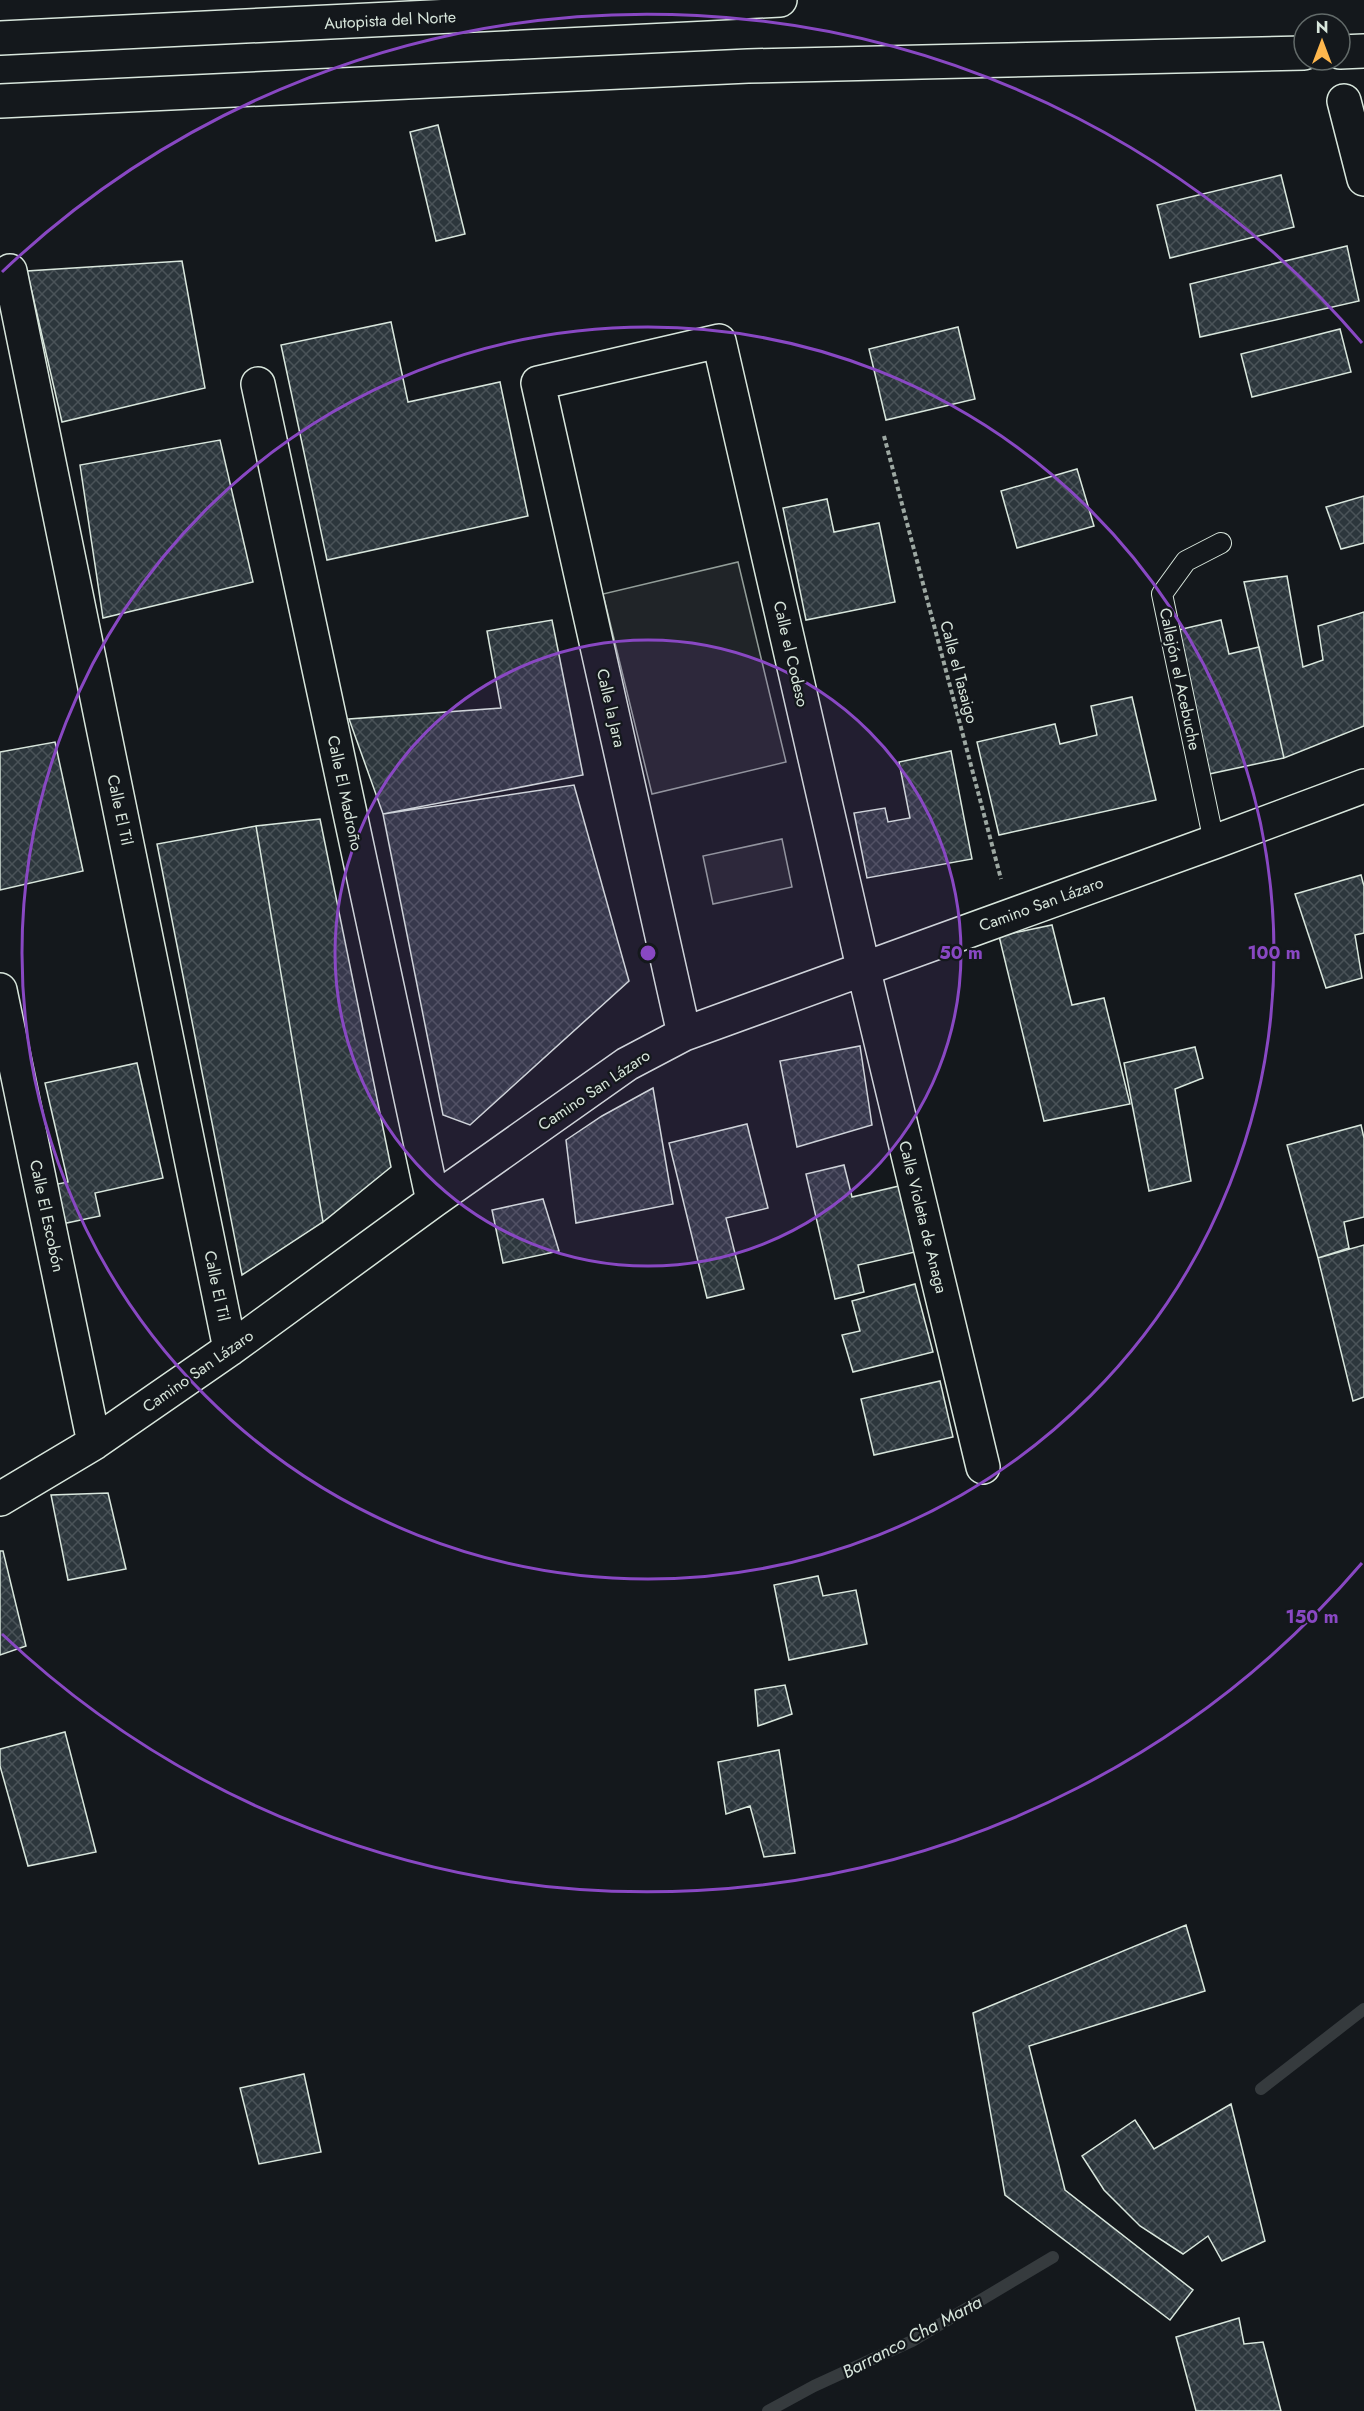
<svg xmlns="http://www.w3.org/2000/svg" width="1364" height="2411" viewBox="0 0 1364 2411" font-family="Jost,sans-serif">
<style>
.green{fill:#202428;stroke:#939e99;stroke-width:1.5}
.lines{fill:none;stroke-linecap:round;stroke-linejoin:round}
.stream{stroke:#363b3e;stroke-width:12}
.building{fill:url(#building-cross-hatch);stroke:#d8e6dc;stroke-width:1.5}
.lane-casing{stroke:#d8e6dc;stroke-width:22}
.street-casing{stroke:#d8e6dc;stroke-width:36}
.highway-casing{stroke:#d8e6dc;stroke-width:36}
.path{stroke:#9da8a2;stroke-width:4;stroke-dasharray:4.5 3;stroke-linecap:butt}
.lane{stroke:#14181c;stroke-width:20}
.street{stroke:#14181c;stroke-width:33}
.highway{stroke:#14181c;stroke-width:33}
.ring{fill:none;stroke:#8948c3;stroke-width:3}
.labels{text-anchor:middle;dominant-baseline:central;stroke-width:4.5;stroke-linejoin:round;paint-order:stroke}
.street-label{font-size:16px;fill:#d8e6dc;stroke:#14181c}
.water-label{font-size:18px;font-style:italic;fill:#d8e6dc;stroke:#14181c}
.centre{fill:#8948c3;stroke:#14181c;stroke-width:3}
.ring-label{font-size:18px;text-anchor:middle;font-weight:bold;fill:#8948c3;stroke:#14181c;stroke-width:4.5;stroke-linejoin:round;paint-order:stroke}
</style>
<defs>
<pattern id="building-cross-hatch" width="8" height="8" patternUnits="userSpaceOnUse" patternTransform="scale(1.5)"><rect width="8" height="8" fill="#2c363c"/><path d="M0 0l8 8M0 8l8-8" fill="none" stroke="#4a5358"/></pattern>
</defs>
<rect width="100%" height="100%" fill="#14181c"/>
<path class="green" d="M738,562l48,200 -134,32 -49,-200z
M782,839l10,48 -79,17 -10,-48z"/>
<g class="lines">
<path class="stream" d="M1261,2089l103,-80
M768,2411l46,-25 98,-45 141,-84"/>
</g>
<path class="building" d="M438,125l27,109 -29,7 -26,-109z
M1281,175l13,52 -124,31 -13,-53z
M1347,246l12,55 -159,36 -10,-53z
M182,261l23,127 -143,34 -35,-151z
M391,322l17,80 92,-20 28,134 -201,44 -46,-215z
M958,327l17,72 -89,21 -17,-71z
M1340,329l11,43 -99,25 -11,-43z
M220,440l33,142 -150,36 -23,-153z
M1077,469l17,57 -77,22 -16,-57z
M1364,496v47l-23,6 -15,-42z
M827,499l7,33 45,-9 16,79 -89,18 -23,-112z
M1287,576l16,91 20,-7 -5,-34 46,-14v114l-80,32 -40,-176z
M552,620l31,155 -200,39 -34,-95 152,-11 -14,-77z
M1221,620l8,34 30,-7 25,111 -75,16 -31,-144z
M1132,697l24,103 -157,35 -22,-93 78,-18 5,20 37,-9 -6,-29z
M55,742l28,129 -83,19v-138z
M951,751l21,108 -105,19 -13,-65 31,-5 3,14 22,-4 -11,-56z
M574,785l55,196 -159,144 -27,-10 -60,-301z
M320,819l71,348 -68,55 -67,-396z
M256,826l67,396 -81,53 -85,-431z
M1361,875l3,11v47l-9,2 7,43 -36,10 -31,-94z
M1052,925l20,80 32,-7 26,106 -86,17 -45,-185z
M860,1046l12,79 -75,22 -17,-86z
M1195,1047l8,31 -28,11 16,92 -42,10 -25,-128z
M137,1063l26,115 -68,15 5,23 -43,9 -9,-39 20,-4 -23,-99z
M653,1088l20,116 -97,19 -10,-83 36,-24z
M747,1124l21,84 -42,10 18,71 -37,9 -38,-155z
M1361,1125l3,13v79l-20,5 5,26 -31,10 -31,-113z
M844,1165l8,32 47,-11 16,66 -57,13 6,27 -29,7 -29,-125z
M543,1199l16,52 -56,12 -11,-53z
M1364,1245v152l-11,4 -35,-143z
M915,1284l18,68 -80,20 -11,-37 18,-4 -8,-30z
M940,1381l13,56 -79,18 -13,-56z
M108,1493l18,76 -58,11 -17,-85z
M0,1551h3l23,95 -26,9z
M818,1576l5,20 33,-6 11,54 -78,16 -15,-75z
M785,1685l7,29 -34,12 -3,-36z
M65,1732l31,120 -68,14 -28,-100v-17z
M779,1750l16,103 -31,4 -14,-51 -24,8 -8,-52z
M1186,1925l19,66 -176,55 36,144 128,100 -23,30 -165,-125 -32,-182z
M304,2074l17,78 -62,12 -19,-76z
M1231,2104l34,137 -43,20 -14,-25 -25,18 -43,-28 -36,-36 -22,-34 53,-36 19,29z
M1239,2318l5,26 19,-2 18,69h-85l-20,-74z"/>
<g class="lines">
<g class="lane-casing">
<path id="lane" d="M1214,842l-52,-248 24,-33 35,-18"/>
</g>
<g class="street-casing">
<path id="street" d="M1344,101l20,78
M10,271l220,1078
M258,384l175,817
M0,990l94,453
M684,1034l-146,-651 181,-42 144,626 120,500
M0,1499l94,-56 136,-94 203,-148 194,-137 57,-30 530,-192 150,-56"/>
</g>
<g class="highway-casing">
<path id="highway" d="M0,38l780,-38
M1340,52l24,-1
M0,101l748,-35 556,-13"/>
</g>
<path class="path" d="M884,436l117,443"/>
<use href="#lane" class="lane"/>
<use href="#street" class="street"/>
<use href="#highway" class="highway"/>
</g>
<circle cx="648" cy="953" r="313" fill="#8948c3" fill-opacity=".12"/>
<g class="ring">
<circle cx="648" cy="953" r="313"/>
<circle cx="648" cy="953" r="626"/>
<path d="M1362 1563A939 939 0 0 1 2 1634M2 272A939 939 0 0 1 1362 343"/>
</g>
<g class="labels">
<g class="street-label">
<text transform="translate(390 20) rotate(-3)">Autopista del Norte</text>
<text transform="translate(791 654) rotate(77)">Calle el Codeso</text>
<text transform="translate(959 672) rotate(75)">Calle el Tasaigo</text>
<text transform="translate(1180 679) rotate(78)">Callejón el Acebuche</text>
<text transform="translate(611 708) rotate(77)">Calle la Jara</text>
<text transform="translate(345 793) rotate(78)">Calle El Madroño</text>
<text transform="translate(120 810) rotate(78)">Calle El Til</text>
<text transform="translate(1041 904) rotate(-20)">Camino San Lázaro</text>
<text transform="translate(594 1090) rotate(-34)">Camino San Lázaro</text>
<text transform="translate(47 1216) rotate(78)">Calle El Escobón</text>
<text transform="translate(923 1217) rotate(76)">Calle Violeta de Anaga</text>
<text transform="translate(217 1286) rotate(78)">Calle El Til</text>
<text transform="translate(198 1371) rotate(-35)">Camino San Lázaro</text>
</g>
<g class="water-label">
<text transform="translate(912 2337) rotate(-28)">Barranco Cha Marta</text>
</g>
</g>
<circle cx="648" cy="953" r="9" class="centre"/>
<g class="ring-label">
<text x="961" y="959">50 m</text>
<text x="1274" y="959">100 m</text>
<text x="1312" y="1623">150 m</text>
</g>
<g transform="translate(1322 42)"><circle r="28" fill="#14181c" stroke="#626a69" stroke-width="1.5"/>
<path d="M0-4.5L10 22L0 15L-10 22Z" fill="#ffb74d"/>
<text y="-9" font-size="16" font-weight="bold" text-anchor="middle" fill="#d8e6dc">N</text>
</g>
</svg>
